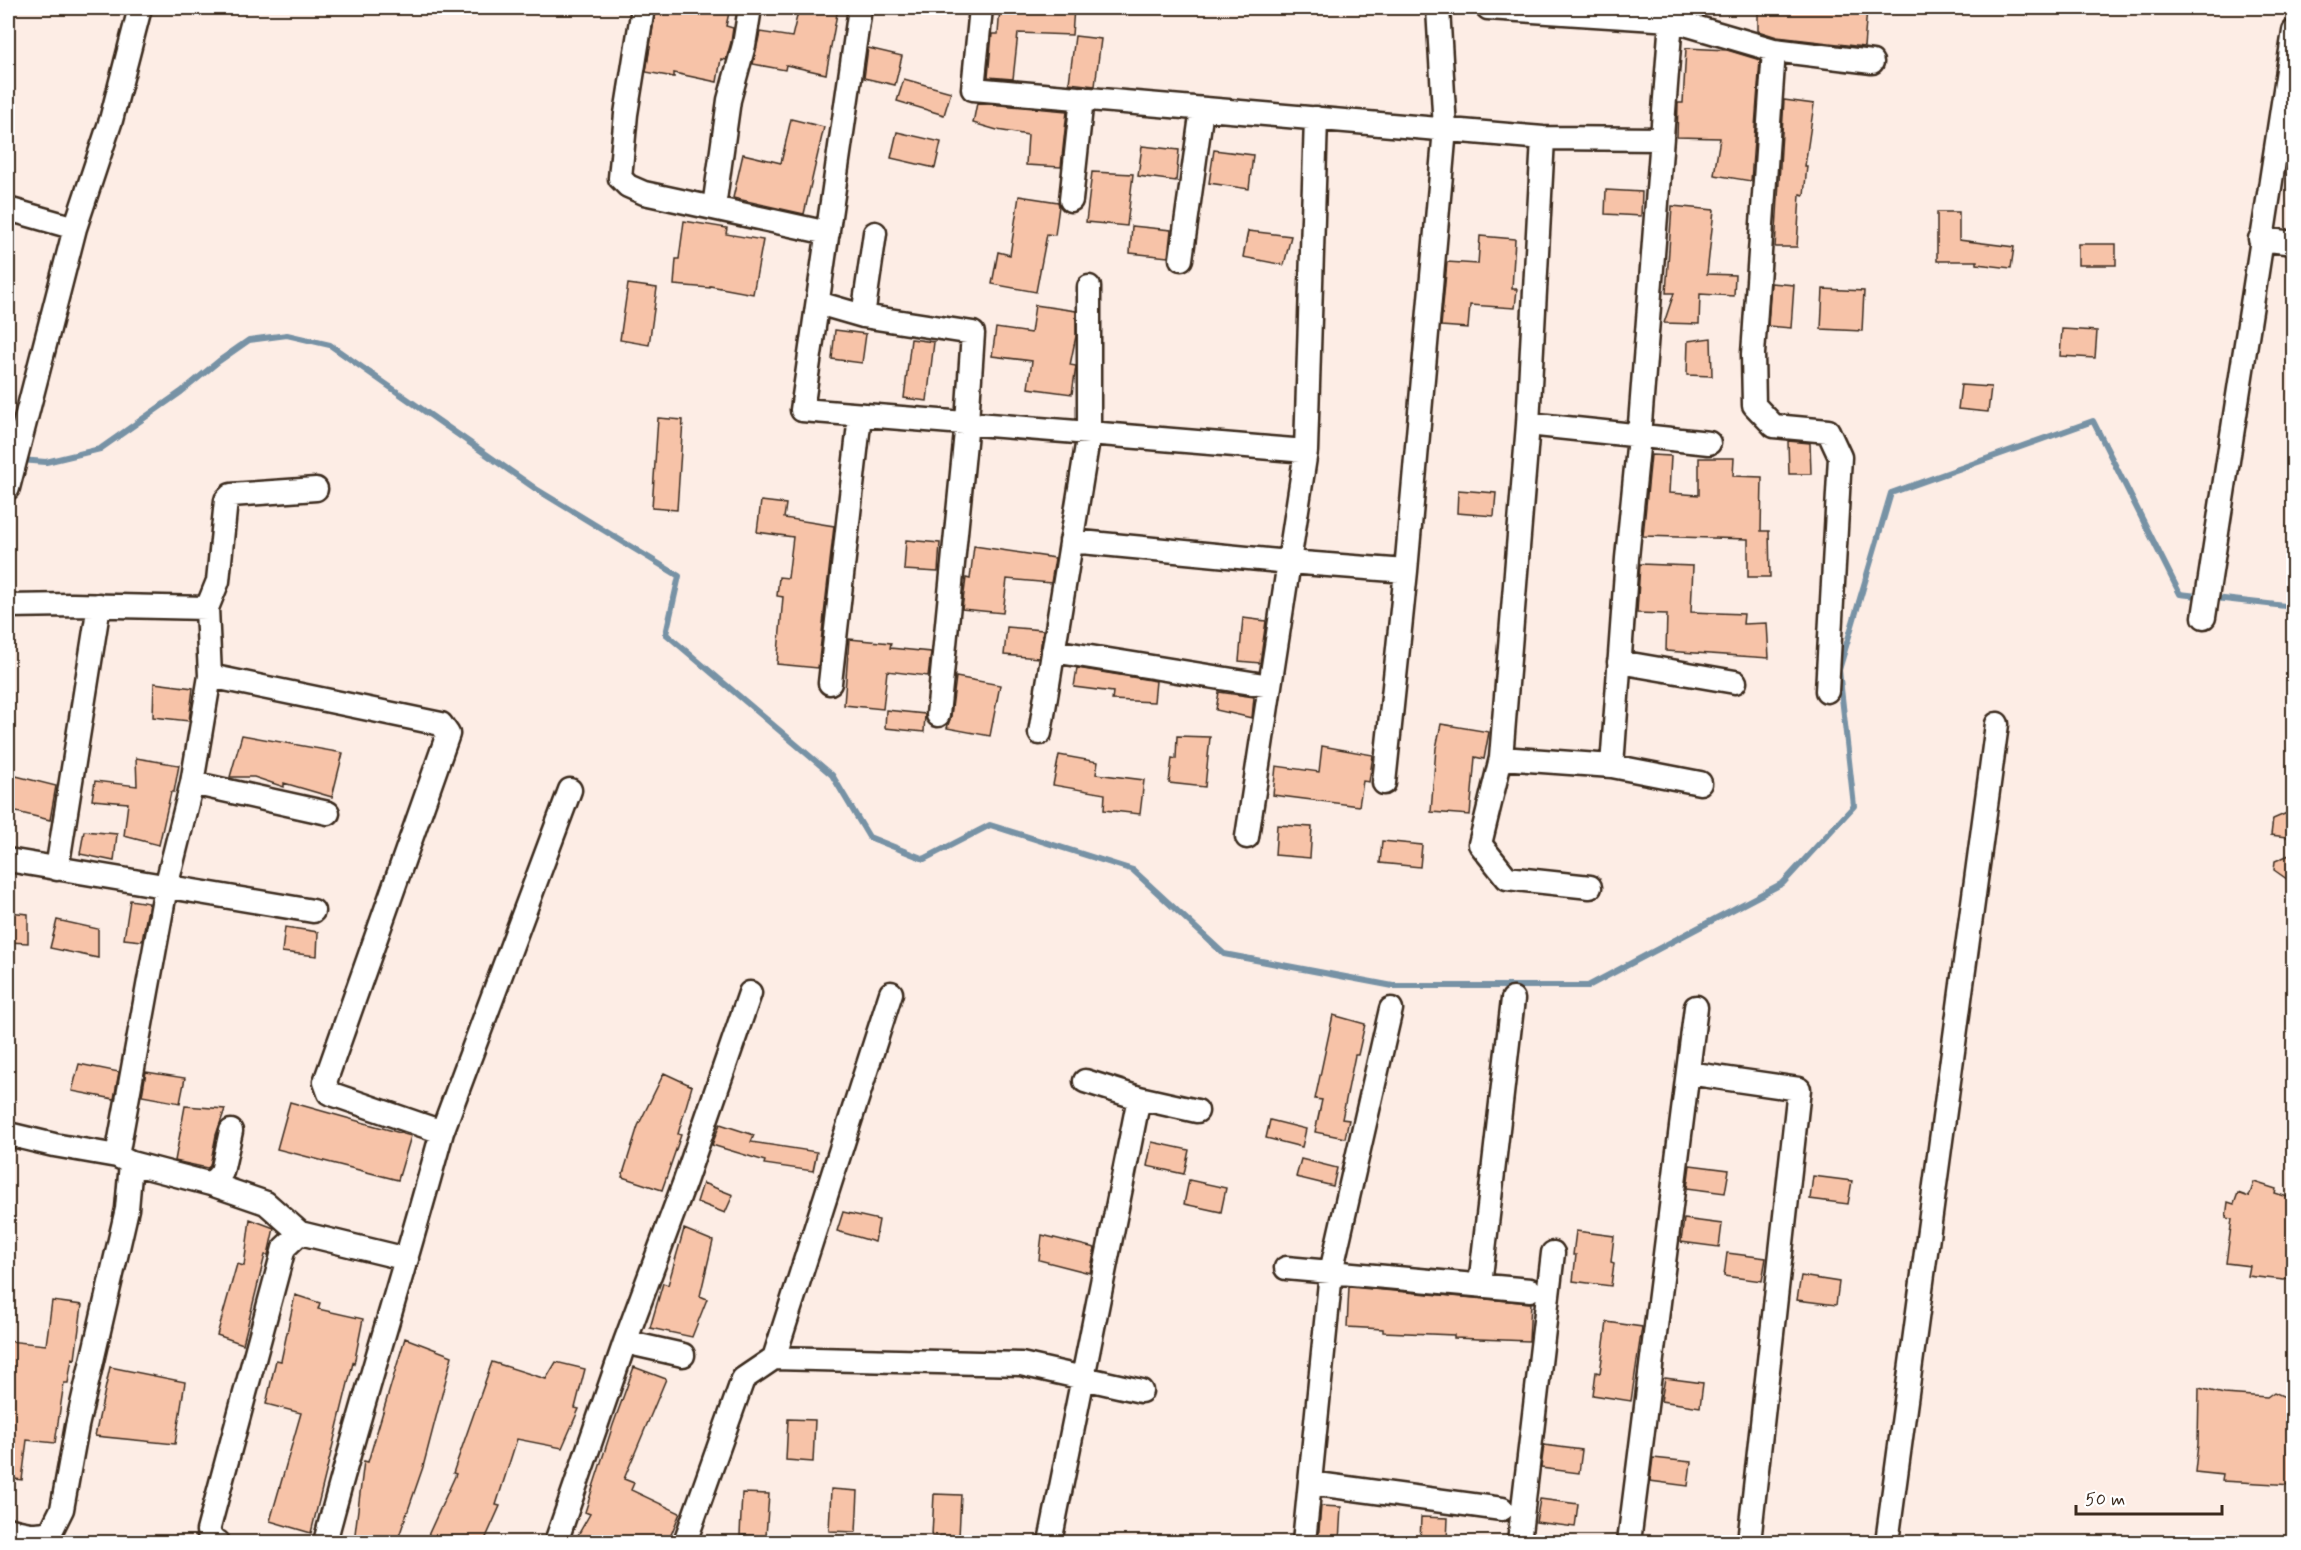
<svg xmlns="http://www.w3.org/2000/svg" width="2301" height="1550" viewBox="0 0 2301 1550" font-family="Mynerve,sans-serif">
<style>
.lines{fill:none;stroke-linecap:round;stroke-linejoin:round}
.stream{stroke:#7792a5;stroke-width:6}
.building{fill:#f7c3a8;stroke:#3b2a1e;stroke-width:1.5}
.minor-casing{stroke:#3b2a1e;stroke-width:27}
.minor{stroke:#fff;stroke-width:22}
</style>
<rect width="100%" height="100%" fill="#fdede5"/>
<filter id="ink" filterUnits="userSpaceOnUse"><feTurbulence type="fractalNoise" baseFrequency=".0167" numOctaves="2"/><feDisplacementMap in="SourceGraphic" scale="12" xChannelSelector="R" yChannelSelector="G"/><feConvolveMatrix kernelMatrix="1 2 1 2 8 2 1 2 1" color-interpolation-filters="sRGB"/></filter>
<g filter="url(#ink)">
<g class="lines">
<path class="stream" d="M20,460l26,2 54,-13 81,-57 38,-31 30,-21 38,-5 43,10 206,144 143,87 -13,58 166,141 37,62 55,22 66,-34 143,45 91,84 169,32h195l195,-103 71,-77 -15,-136 52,-177 202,-72 87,173 114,13"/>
</g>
<path class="building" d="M656,8h74l-4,18 7,2 -2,14 -5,18 -5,-1 -4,23 -43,-9v4l-28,-5z
M799,8h39l-12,66 -40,-9 -1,5 -32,-6 7,-32 32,5z
M1000,8h74l-2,27 -54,-2 -5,46 -25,-2 4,-43h6z
M1758,8h109l-3,39 -87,-10 -19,-6z
M1075,36l26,3 -6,47 -26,-3z
M868,48l34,8 -7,29 -31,-7z
M1686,48l41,2 33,10 -9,121 -37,-6 6,-37 -43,-1 1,-34h5z
M904,79l47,13 -7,23 -47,-14z
M1784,100l30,4 -9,62h2l-3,29 -4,-1 -3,53h-22z
M977,103l90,8 -6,56 -35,-2 2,-30 -31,-5 -24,-7z
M791,119l33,8 -20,87 -71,-16 10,-44 38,9z
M897,132l44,10 -6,26 -44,-10z
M1142,146l37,4 -3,31 -38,-5z
M1214,150l39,5 -4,34 -40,-6z
M1092,172l41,2 -6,52 -41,-4z
M1606,190l36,2 -1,24 -36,-2z
M1019,196l39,6 1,4 -4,29 -8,-1 -11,58 -44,-8 6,-32 12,3z
M1672,206l42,4 -7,64 28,1 -1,21 -34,-2 -1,30 -35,-1 10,-30h-8z
M1937,212h22v28l55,7 -3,21 -34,-4v-3h-40z
M684,221l43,7 -1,6 37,6 -10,54 -43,-8v2l-36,-3 2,-26h3z
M1132,226l39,4 -3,27 -38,-4z
M1248,231l43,5 -7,29 -41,-8z
M1480,236l35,3 -3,50h5l-2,19 -45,-3 -2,23 -27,-2 6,-64 31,2z
M2078,244h38v21h-38z
M1771,283l23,2 -3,43 -23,-2z
M628,284l29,4 -8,57 -29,-5z
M1823,289l41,2 -2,40 -41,-2z
M1035,305l41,6v25l-6,29 6,1 -4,28 -44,-6 4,-27 -40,-5 4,-28 35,5z
M2062,329l35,2 -2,27 -35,-2z
M835,330l31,4 -4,29 -30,-4z
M1711,338l1,38 -25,-1 1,-34z
M911,339l23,3 -7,59 -23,-3z
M1961,385l30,2 -3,25 -30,-3z
M658,418l25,2 -6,90 -25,-2z
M1788,441l22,2 1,31h-22z
M1651,455l20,1 -2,37 30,2v-37h35l-1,18 29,1 -1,54h8l1,46h-22v-38l-105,-3z
M1458,490l38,3 -2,23 -37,-3z
M761,501l25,3 -2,14 50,8 -16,142 -41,-4 6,-67 -6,-1 2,-19 9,1 5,-41 -36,-5z
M906,540l34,3 -2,29 -34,-2z
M974,546l81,12 -4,25 -44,-4 -4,34 -41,-4 4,-31 4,1z
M1640,564l53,2 -2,46 53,2 -1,10 24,-1 2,35 -103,-7 1,-37 -30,-1z
M1243,618l23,3 -6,42 -21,-2z
M1007,627l36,3 -4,28 -35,-3z
M849,639l42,4 -1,5 41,4 -3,24 -41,-5 -4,38 -39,-4z
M1077,668l79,13 -2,21 -42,-2 1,-8 -39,-5z
M956,677l44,8 -10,51 -43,-8 4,-12z
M154,683l39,5 -4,33 -36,-4z
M1219,692l35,5 -2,21 -36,-8z
M886,710l39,4 -1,18 -39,-4z
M1441,724l48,8 -5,27 -9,-2 -5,58 -39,-3 5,-64z
M242,735l101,18 -11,44 -48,-14v4l-30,-10h-24z
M1177,736l33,1 -5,50 -36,-4 3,-25 4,1z
M1322,746l51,9 -4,27 -6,-1 -4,25 -86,-11 3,-29 43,6z
M1059,755l39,7 -2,12 48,6 -4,34 -36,-4 1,-16 -52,-9z
M136,758l43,7 -5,27h-3l-12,53 -35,-9 4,-33 -36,-3 3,-19 42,5z
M8,774l48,12 -6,34 -42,-10z
M2294,810v28l-23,-3 2,-16z
M1277,825l35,2 -2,31 -35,-3z
M84,831l33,3 -3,27 -34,-7z
M1382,841l40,4 -2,22 -40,-4z
M2294,853v31l-20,-14 1,-9z
M130,900l19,3 -7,38 -18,-2z
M8,912l20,2v29l-20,-1z
M57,920l41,9v29l-48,-10z
M285,927l33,5 -1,24 -35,-4z
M1333,1015l32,9 -7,31h-3l-13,64 7,1 -4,18 -30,-6 7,-32 -7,-1z
M79,1064l40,8 -5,27 -42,-8z
M146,1072l39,6 -5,25 -38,-7z
M664,1073l28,13 -14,48 3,1 -19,55 -40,-13 16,-51z
M290,1102l121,34 -13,44 -121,-31z
M185,1106l40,3 -9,26 -6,31 -3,2 -32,-7z
M1270,1120l36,9 -4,18 -36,-9z
M720,1124l34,11 -3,7 66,10 -4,19 -49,-7 1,-3 -53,-16z
M1152,1142l37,8 -5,24 -37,-8z
M1301,1159l36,9 -4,18 -37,-9z
M1690,1165l39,5 -4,23 -38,-5z
M1813,1176l39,5 -4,23 -38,-5z
M1189,1180l37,8 -5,24 -37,-8z
M2254,1182l22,7 -1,4 19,6v79l-10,2 -36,-4 2,-10 -24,-3 6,-44 -6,-1 2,-16 6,2 4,-11 11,4z
M703,1183l30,12 -8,18 -28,-11z
M843,1212l36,8 -4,22 -38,-11z
M250,1219l24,9 -6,27h-3l-22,89 -26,-9 20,-71 7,2z
M1684,1219l38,5 -3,23 -38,-5z
M684,1229l29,12 -13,55 7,3 -15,38 -42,-9 13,-45 5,2z
M1576,1231l38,5 -3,26 3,1 -3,23 -38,-5 3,-26h-3z
M1042,1235l53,13 -5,25 -51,-13z
M1727,1253l39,5 -4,23 -38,-5z
M1801,1276l38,6 -3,23 -39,-5z
M1349,1287l182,16 -2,38 -75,-3v-3l-71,-3v-3l-36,-2z
M295,1295l25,8 -2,6 45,10 -9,45 -1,-1 -42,170 -41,-12 31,-108 -35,-9 10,-44 5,1z
M52,1301l30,4 -7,54 -3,-1 -4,25h-4l-9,60 -28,-3 -5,40 -14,-2v-137l38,4z
M1607,1322l35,5 -11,74 -38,-6 3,-23 4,1z
M405,1338l47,18 -29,111 -26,75h-43l10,-81 4,1z
M492,1362l54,17 10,-17 29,7 -10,39 4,1 -17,39 -45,-9 -21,66 4,1 -16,36h-59l31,-68 -3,-1z
M110,1367l75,15 -10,62 -80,-8z
M634,1367l32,12 -42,100 10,4 -3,7 49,23 -12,29h-94l16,-28 -5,-2 28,-87z
M1665,1378l38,5 -3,24 -39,-6z
M2199,1388l25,6 43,3 7,-5 20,9v84l-72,-4 1,-6 -28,-3 3,-28z
M788,1419l27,1 -2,42 -27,-2z
M1544,1445l38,5 -3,23 -38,-5z
M1653,1458l38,4 -3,24 -38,-5z
M831,1489l27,2 -2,41 -27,-1z
M742,1493l27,1 -3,42 -26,-1z
M934,1494l27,1 -2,42 -27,-1z
M1540,1499l38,5 -3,23 -39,-5z
M1321,1506l20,1 -2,35h-21z
M1421,1517l27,1 -1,24h-27z"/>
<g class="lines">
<g class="minor-casing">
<path id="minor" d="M643,8l-17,106 -6,64 8,8 16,7 184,40
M860,8l-58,402 287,23 -49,300
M981,8l-8,81 570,49 118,1
M1488,8l183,12 -32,417 -12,121 -15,208
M1672,8l-1,12 103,30 98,12
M1774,50l-21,304 1,51 20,21 54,5 12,26 -13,234
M1543,138l-15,286 -27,334 -21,86 27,34 83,9
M1071,200l11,-102
M714,207l15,-107 15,-55 6,-37
M8,209l67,19
M2260,239l34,4
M1181,259l21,-150
M1089,287v146l217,18
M818,303l45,13 110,17 -6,89 -29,293
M863,316l12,-83
M1528,424l181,19
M8,488l67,-260 36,-108 29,-112
M1071,541l218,21 17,-111 10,-333
M8,606l64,-1 135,3
M2204,617l90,-586
M1053,651l217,35 19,-124 117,9 39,-442 -7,-121
M1619,662l116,20
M210,676l231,48 7,10 -123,348 4,11 113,39c-37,137 -81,273 -117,410
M830,683l30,-268
M1501,758l111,8 88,17
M192,783l136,30
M1384,783l22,-212
M1247,837l23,-151
M8,860l305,51
M57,869l42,-264
M1688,1073l111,16 -50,453
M1085,1081l54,17 58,13
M442,1132l128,-342
M8,1134l46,11 63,11 14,7 80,21 11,-12 9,-41
M117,1156l49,-269 26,-104 18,-107 -3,-68 11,-27 8,-81 5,-5 85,-6
M211,1184l55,19 34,30 107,26
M1286,1268l244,22
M1480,1285l33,-286
M625,1342l58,13
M774,1358l247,6 120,27
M1310,1483l192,26
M8,1529c15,4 27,8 43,2l11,-22 15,-83 50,-217 4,-46
M218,1542l-4,-1 -6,-10 76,-283 16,-15
M556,1542l69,-200 60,-161 65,-188
M685,1542l58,-163 31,-21 117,-365
M1050,1542l89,-444
M1304,1542l27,-270 60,-263
M1519,1542l34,-289
M1629,1542l67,-535
M1887,1542l110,-818"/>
</g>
<use href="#minor" class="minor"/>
</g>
</g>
<rect width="2301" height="1550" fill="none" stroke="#fff" stroke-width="30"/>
<rect x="15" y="15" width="2271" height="1520" fill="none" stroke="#3b2a1e" stroke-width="2" filter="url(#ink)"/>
<path d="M2076 1505v9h146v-9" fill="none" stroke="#3b2a1e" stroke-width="3"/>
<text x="2085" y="1505" font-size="18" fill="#3b2a1e" stroke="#ffffff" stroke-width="4.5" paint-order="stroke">50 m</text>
</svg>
